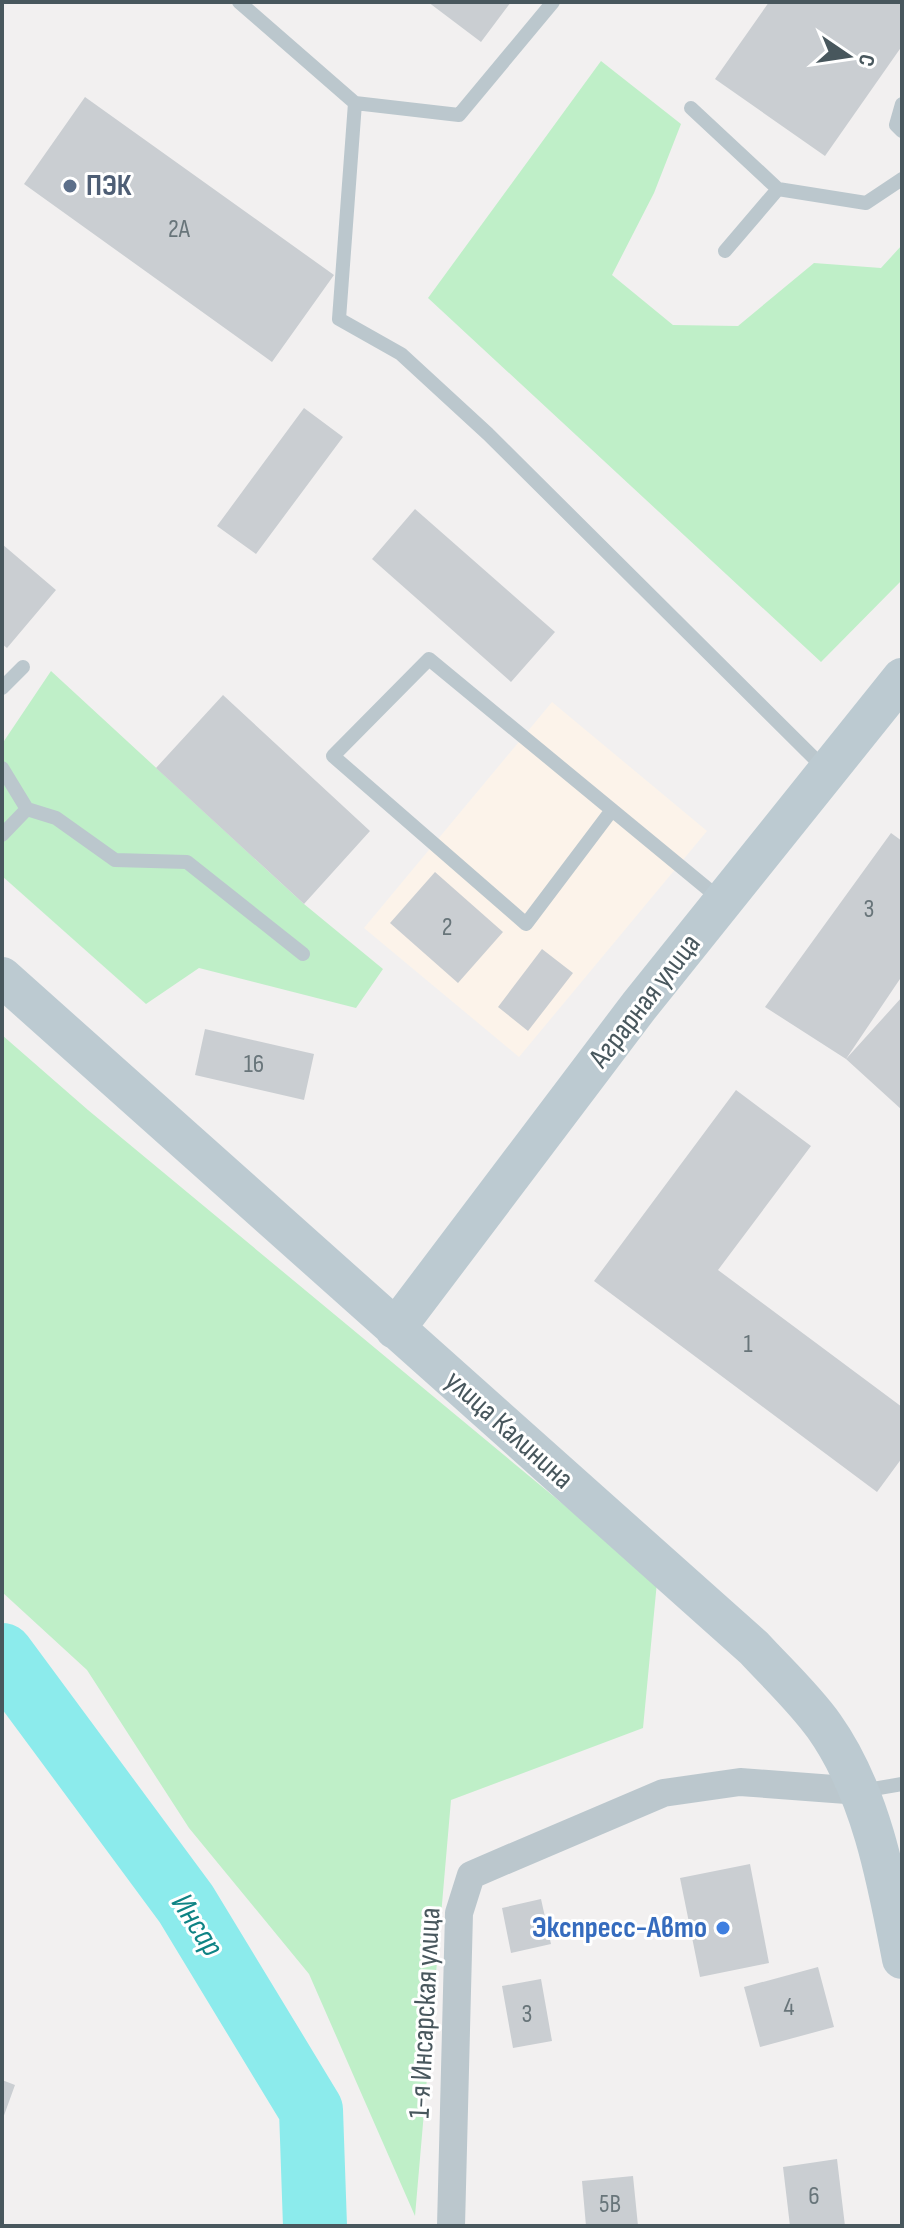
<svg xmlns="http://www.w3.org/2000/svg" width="904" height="2228" viewBox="0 0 904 2228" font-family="'Sofia Sans Condensed',sans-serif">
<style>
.commercial{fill:#fcf3ea}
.green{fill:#bfefc8}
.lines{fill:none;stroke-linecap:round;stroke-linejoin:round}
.river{stroke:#8cebec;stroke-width:64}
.building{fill:#caced2}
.lane{stroke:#bbc7cd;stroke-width:14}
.street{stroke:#bbc7cd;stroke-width:28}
.secondary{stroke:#bccad1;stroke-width:40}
.service-dot{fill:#5c6f8a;stroke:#fff;stroke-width:3}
.shop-dot{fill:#3f7fe0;stroke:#fff;stroke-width:3}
.labels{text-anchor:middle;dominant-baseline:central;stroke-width:6;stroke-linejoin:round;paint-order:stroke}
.number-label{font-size:26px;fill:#68757a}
.service-label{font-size:30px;font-weight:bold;fill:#4e5e75;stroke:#fff;text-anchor:start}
.street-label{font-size:30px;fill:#48575d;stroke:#fff}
.shop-label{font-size:30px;font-weight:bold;fill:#366cbe;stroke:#fff;text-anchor:end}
.water-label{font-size:32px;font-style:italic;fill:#0e8384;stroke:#fff}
</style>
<rect width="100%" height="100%" fill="#f2f0f0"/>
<path class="commercial" d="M552,702l155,129 -188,226 -155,-129z"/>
<path class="green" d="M601,61l80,63 -27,69 -42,82 61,50 65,1 76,-63 67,5 21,-23v335l-81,82 -393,-364z
M51,671l253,233 79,65 -27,39 -157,-40 -53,36 -144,-128v-132z
M2,1035l86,75 569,472 -14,146 -192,72 -36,416 -106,-242 -120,-146 -102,-158 -85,-78z"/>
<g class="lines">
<path class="river" d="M2,1655l184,249 125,206 4,116"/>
</g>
<path class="building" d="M428,2h83l-30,40z
M769,2h133v44l-77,110 -110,-77z
M85,97l249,178 -62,87 -248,-178z
M304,408l39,29 -87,117 -39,-28z
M415,509l140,123 -44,50 -139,-123z
M2,544l54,46 -49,58 -5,-4z
M223,695l147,136 -66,73 -148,-136z
M891,833l11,8v135l-56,83 -81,-52z
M435,872l68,60 -45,51 -68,-60z
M542,949l31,24 -45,58 -30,-24z
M902,997v113l-56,-51z
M205,1029l109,25 -10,46 -109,-25z
M736,1090l75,56 -93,124 184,137v51l-25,34 -283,-211z
M750,1864l19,99 -69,14 -20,-99z
M541,1899l10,45 -40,9 -9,-45z
M818,1967l16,60 -74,20 -16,-60z
M541,1979l11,62 -39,7 -11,-62z
M2,2080l13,5 -13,36z
M837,2159l8,67h-55l-7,-59z
M633,2176l5,50h-52l-4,-45z"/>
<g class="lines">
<path class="lane" d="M239,2l116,101 -16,216 62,35 87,80 336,334
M355,103l104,12 94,-113
M902,104l-6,21 6,6
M691,108l87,81 88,14 36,-24
M725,251l53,-62
M2,688l21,-21
M2,768l25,41 -25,26
M27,809l29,9 59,42 72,2 116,92
M612,810l-86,114 -193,-168 96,-97 291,240
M861,1791l41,-7"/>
<path class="street" d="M451,2226l8,-313 12,-38 192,-82 77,-11 120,9"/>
<path class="secondary" d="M2,977l752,671c23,25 50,50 70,78 47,66 63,154 78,233
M395,1329l244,-323 263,-328"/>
</g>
<circle class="service-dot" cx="70" cy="186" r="8"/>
<circle class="shop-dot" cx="723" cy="1928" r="8"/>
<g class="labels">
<g class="number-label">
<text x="179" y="229">2А</text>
<text x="869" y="909">3</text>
<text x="447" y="927">2</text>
<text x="254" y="1064">16</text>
<text x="748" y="1344">1</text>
<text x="789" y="2007">4</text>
<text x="527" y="2014">3</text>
<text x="814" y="2196">6</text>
<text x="610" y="2204">5В</text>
</g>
<g class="service-label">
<text x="86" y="186">ПЭК</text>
</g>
<g class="street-label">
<text transform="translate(645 1001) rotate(-52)">Аграрная улица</text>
<text transform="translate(509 1430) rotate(42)">улица Калинина</text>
<text transform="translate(425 2013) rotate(-87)">1-я Инсарская улица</text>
</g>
<g class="shop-label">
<text x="707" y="1928">Экспресс-Авто</text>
</g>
<g class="water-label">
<text transform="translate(197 1925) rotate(57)">Инсар</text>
</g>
</g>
<rect width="904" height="2228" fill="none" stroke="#48575d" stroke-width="8"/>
<g transform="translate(848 56) rotate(103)" stroke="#ffffff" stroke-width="6" paint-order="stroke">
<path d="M0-6L14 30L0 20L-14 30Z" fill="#48575d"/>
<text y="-12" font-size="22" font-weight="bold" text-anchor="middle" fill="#48575d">С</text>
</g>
</svg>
